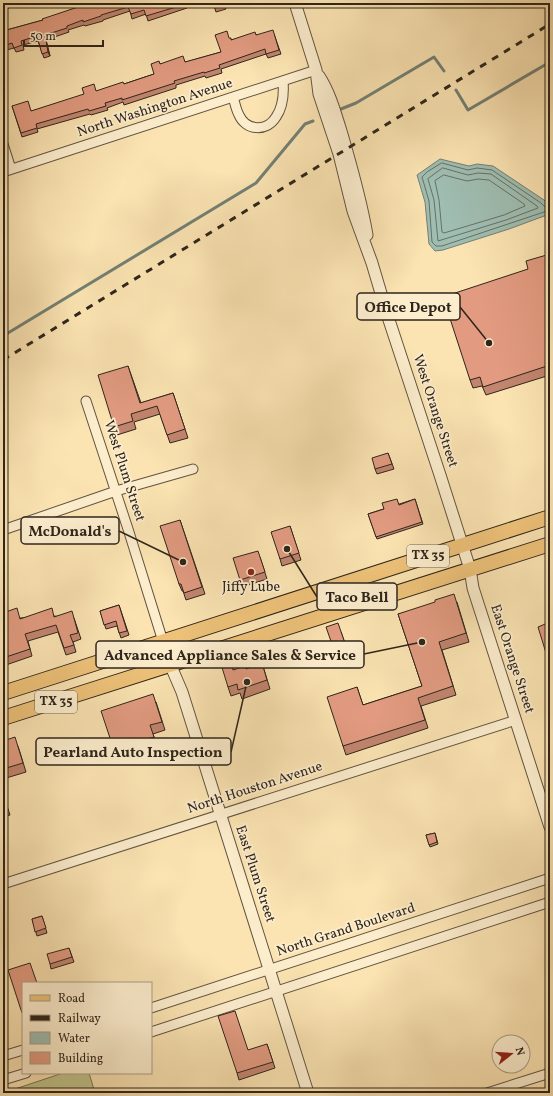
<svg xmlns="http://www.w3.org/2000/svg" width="553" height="1096" viewBox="0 0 553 1096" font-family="Vollkorn,serif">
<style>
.green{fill:#c1c38a;stroke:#787452}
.water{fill:#9fbdb1;stroke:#728075}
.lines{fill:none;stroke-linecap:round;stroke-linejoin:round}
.shore{stroke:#667166;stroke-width:1}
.stream{stroke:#728075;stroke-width:3}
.minor-casing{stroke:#615441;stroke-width:11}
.tertiary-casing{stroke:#615441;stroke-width:13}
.primary-casing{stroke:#2e251b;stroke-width:16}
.minor{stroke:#fcedcd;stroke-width:9}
.tertiary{stroke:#fcedcd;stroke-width:11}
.primary{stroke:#eec279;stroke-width:14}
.rail{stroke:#2e251b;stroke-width:3;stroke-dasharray:7 7;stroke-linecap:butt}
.wall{fill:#c2856f;stroke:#2e251b}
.shaded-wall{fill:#9e6c5a;stroke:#2e251b}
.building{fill:#e29b81;stroke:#2e251b}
.poi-dot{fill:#8f2418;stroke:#fcedcd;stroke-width:1.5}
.labels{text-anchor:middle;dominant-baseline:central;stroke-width:3.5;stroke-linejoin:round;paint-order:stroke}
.shield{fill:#fcedcd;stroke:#6c6150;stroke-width:1}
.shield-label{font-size:13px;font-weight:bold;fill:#2e251b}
.street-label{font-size:14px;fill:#2e251b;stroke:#fcedcd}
.poi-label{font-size:14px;fill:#2e251b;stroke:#fcedcd}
.leader{fill:none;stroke:#2e251b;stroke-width:1.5}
.callout-dot{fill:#2e251b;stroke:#fcedcd;stroke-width:1.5}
.callout{fill:#fcedcd;stroke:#2e251b;stroke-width:1.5}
.callout-label{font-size:15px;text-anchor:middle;font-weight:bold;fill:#2e251b}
</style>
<rect width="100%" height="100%" fill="#fbe3b2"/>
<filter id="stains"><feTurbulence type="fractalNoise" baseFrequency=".005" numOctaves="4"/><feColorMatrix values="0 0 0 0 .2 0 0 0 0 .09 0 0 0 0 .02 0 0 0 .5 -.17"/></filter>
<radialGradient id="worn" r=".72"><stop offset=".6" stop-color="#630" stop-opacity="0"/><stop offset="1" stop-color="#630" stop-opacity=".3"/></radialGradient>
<path class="green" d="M63,1073h26l6,20h-92z"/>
<path class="water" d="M440,159l29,7 8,-2 16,2 51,34 6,6v5l-3,4 -38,14 -66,21 -8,1 -6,-7 -4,-42 -8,-27z"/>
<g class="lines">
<path class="shore" d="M442,163l26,7 9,-2 15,2 49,33 5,5v2l-2,2 -102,34h-6l-4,-4 -3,-41 -7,-24 5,-5z
M443,168l25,7 10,-2 13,1 46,32 1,2 -32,12 -68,21 -4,-41 -6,-21z
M444,175l23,6 11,-2 11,1 35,24 1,2 -21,9 -60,18 -2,-1 -3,-32 -4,-19z"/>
<path class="stream" d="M456,90l12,20 82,-48
M336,111l20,-8 78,-46 10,14
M3,336l253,-153 49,-59 8,-3"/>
<g class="minor-casing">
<path id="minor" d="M3,5l5,-2
M233,97c2,6 3,13 6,18 7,16 28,17 37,2 7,-10 8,-24 7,-36
M3,144l8,25
M3,172l313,-102
M86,401l42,128 42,135
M3,530l113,-39 77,-22
M3,884l513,-164
M151,1008l399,-130
M151,1032l399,-130
M3,1056l20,-6
M3,1080l23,-7
M487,1093l63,-20"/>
</g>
<g class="tertiary-casing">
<path id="tertiary" d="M295,3l21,67 3,24 20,60 14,57 19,52 16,54 52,158 30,94 3,19 77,239
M319,76c11,17 16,36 22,55 10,34 20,69 26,104
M170,664l12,28 126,401"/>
</g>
<g class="primary-casing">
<path id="primary" d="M3,693l547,-176
M3,718l547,-174"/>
</g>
<use href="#minor" class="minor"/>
<use href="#tertiary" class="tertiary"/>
<use href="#primary" class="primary"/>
<path class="rail" d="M3,360l547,-336"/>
</g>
<path class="wall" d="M90,3h99l-3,1 1,4 -39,13 -2,-7 -14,5 -2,-8 -27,9v1l-18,5 -1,-1 -16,5 1,2 -23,8 4,16 -6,2 -6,-17 -15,4 1,5 -8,2 -2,-4 -11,3v-20l40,-11z
M213,3h11l2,6 -10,3z
M274,34l7,20 -13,4 -2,-4 -45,15 1,4 -16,5 -1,-2 -29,9v3l-52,17 -1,-3 -16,6 1,2 -17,5 -1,-1 -53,15 1,3 -16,5 -10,-31 20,5 92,-27 30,-10 6,-10 26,-2 35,-10 8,-14 2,2 25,-5z
M550,254v121l-64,20 -4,-9 -9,2 -3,-8 58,-111z
M128,366l13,37 32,-10 15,45 -18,5 -10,-29 -26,8 2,7 -19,6 -3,-8z
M388,453l6,16 -17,5 -2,-5z
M415,499l8,25 -46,15 -9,-25z
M180,520l25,74 -19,6 -3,-9h-1l-3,-7z
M290,526l11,34 -19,6 -2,-7z
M260,557l7,22 -25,8 -2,-7z
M457,602l12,40 -27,8 14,45 -35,11 7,22 -82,27 -3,-9 14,-59 6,18 59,-19 -24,-72z
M119,605l10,30 -8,3 -4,-12 -11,3 -6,-18z
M3,613l17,5 34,-2 20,2 7,21 -8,3 3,10 -10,3 -8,-23 -30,9 4,15 -29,10z
M341,632l8,23 -12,4 -3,-9z
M262,663l8,26 -28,10 -2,-6 -9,3 -3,-9 5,-17 13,-1z
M156,702l9,28 -12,4 4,12 -40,13 -3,-9z
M3,741l15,5 8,26 -23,7z
M5,800l5,15 -7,2v-16z
M435,833l3,11 -8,3 -4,-12z
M3,844l3,9 -3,1z
M42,916l5,17 -10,3 -5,-17z
M69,948l5,14 -23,7 -1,-5z
M267,1044l8,24 -36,12 -2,-7z"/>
<path class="shaded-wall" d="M45,35l1,5 4,16 -2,-4z"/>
<path class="building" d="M90,3h95l1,1 -40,12 -2,-6 -13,4 -3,-7 -27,8v1l-18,6v-2l-16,6v2l-22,7 3,17 -6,2 -5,-18 -16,5 1,4 -8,3 -2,-5 -9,3v-15l40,-11 -1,-1z
M213,3h11l1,1 -10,4z
M273,30l6,20 -13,4 -1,-5 -46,16 1,3 -16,5v-1l-30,9 1,2 -53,17v-2l-17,5 1,3 -17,5 -1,-2 -52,15 1,4 -16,5 -9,-27 16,-5 3,10 53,-17 -2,-6 12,-4 2,7 27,-9 1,2 30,-10 -3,-10 8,-3 1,3 23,-8 2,6 36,-10 -6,-17 12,-4 2,7h2v2l24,-8 1,3z
M550,254v111l-67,22 -3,-10 -10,3 -27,-83 85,-28 -2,-8z
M128,366l12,37 33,-10 12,36 -18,6 -10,-29 -26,8 2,7 -19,6 -16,-52z
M388,453l4,11 -17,5 -3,-11z
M397,499l2,6 16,-6 7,23 -46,15 -8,-23 16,-5 -2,-6z
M180,520l22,67 -18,6 -3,-9h-2l-19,-58z
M290,526l9,27 -19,6 -9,-27z
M258,551l7,21 -25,8 -7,-22z
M454,594l12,39 -27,9 14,44 -35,12 7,22 -82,26 -16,-49 30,-10 6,18 59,-19 -24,-72 37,-12v-2z
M119,605l8,26 -8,2 -3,-12 -12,4 -4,-14z
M17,608l3,11 32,-11 2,9 18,-6 6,22 -8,2 4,10 -10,3 -8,-23 -31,9 5,15 -27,9v-45z
M550,622v44l-12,-39z
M338,623l8,23 -12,4 -8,-23z
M229,658l4,12 12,-4 1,3 16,-6 5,17 -29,10 -1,-6 -9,3 -8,-26z
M153,694l9,28 -12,3 4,12 -40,13 -13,-39z
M15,737l8,26 -20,6v-28z
M5,800l3,10 -5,2v-11z
M435,833l2,9 -8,3 -3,-10z
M42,916l4,12 -11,4 -3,-13z
M69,948l3,9 -22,7 -3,-10z
M30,963l7,20h-14v30h-1l-14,-43z
M235,1011l13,39 19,-6 6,18 -36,11 -19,-57z"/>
<circle class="poi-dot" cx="251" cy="572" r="4"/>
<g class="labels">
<g class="shield">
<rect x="407" y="545" width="42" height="22" rx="3"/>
<rect x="35" y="691" width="42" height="22" rx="3"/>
</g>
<g class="shield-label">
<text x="428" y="556">TX 35</text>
<text x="56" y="702">TX 35</text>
</g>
<g class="street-label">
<text transform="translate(155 108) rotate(-18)">North Washington Avenue</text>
<text transform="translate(435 411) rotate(72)">West Orange Street</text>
<text transform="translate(124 471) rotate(72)">West Plum Street</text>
<text transform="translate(512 659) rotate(72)">East Orange Street</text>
<text transform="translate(255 788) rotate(-18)">North Houston Avenue</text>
<text transform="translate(255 874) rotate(72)">East Plum Street</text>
<text transform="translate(346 930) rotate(-18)">North Grand Boulevard</text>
</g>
<g class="poi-label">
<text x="251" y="587">Jiffy Lube</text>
</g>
</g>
<path class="leader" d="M489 343L460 307M183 562L119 531M287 549L317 597M422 642L364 654M247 682L231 752"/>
<g class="callout-dot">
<circle cx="489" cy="343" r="4"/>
<circle cx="183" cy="562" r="4"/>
<circle cx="287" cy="549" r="4"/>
<circle cx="422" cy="642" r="4"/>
<circle cx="247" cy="682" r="4"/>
</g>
<g class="callout">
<rect x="357" y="293" width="103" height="27" rx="4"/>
<rect x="21" y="517" width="98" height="27" rx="4"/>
<rect x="317" y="583" width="80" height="27" rx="4"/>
<rect x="96" y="641" width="268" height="27" rx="4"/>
<rect x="36" y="738" width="195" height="27" rx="4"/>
</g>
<g class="callout-label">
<text x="408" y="312">Office Depot</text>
<text x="70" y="536">McDonald's</text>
<text x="357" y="602">Taco Bell</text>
<text x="230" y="660">Advanced Appliance Sales &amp; Service</text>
<text x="133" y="757">Pearland Auto Inspection</text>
</g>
<rect width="553" height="1096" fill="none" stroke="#fbe3b2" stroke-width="16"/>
<rect x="4" y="4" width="545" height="1088" fill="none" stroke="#2e251b" stroke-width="2"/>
<rect x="8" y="8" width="537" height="1080" fill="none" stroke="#2e251b"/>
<rect x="22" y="982" width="130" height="92" fill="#fcedcd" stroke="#aa9d86"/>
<rect x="30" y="995" width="20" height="6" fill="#eec279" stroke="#aa9d86"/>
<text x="58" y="1002" font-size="12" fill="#2e251b">Road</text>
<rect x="30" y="1015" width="20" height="6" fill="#2e251b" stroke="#aa9d86"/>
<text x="58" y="1022" font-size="12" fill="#2e251b">Railway</text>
<rect x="30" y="1032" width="20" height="12" fill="#9fbdb1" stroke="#aa9d86"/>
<text x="58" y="1042" font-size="12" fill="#2e251b">Water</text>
<rect x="30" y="1052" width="20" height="12" fill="#e29b81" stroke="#aa9d86"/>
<text x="58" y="1062" font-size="12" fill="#2e251b">Building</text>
<g transform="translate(511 1054) rotate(73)"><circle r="19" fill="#fcedcd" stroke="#aa9d86"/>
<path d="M0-3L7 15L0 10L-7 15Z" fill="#8f2418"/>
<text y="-6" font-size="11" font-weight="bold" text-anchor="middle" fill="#2e251b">N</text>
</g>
<path d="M24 40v6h79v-6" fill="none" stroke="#2e251b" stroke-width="2"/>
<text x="30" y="40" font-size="12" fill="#2e251b" stroke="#fcedcd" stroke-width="3" paint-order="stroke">50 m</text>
<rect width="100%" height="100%" filter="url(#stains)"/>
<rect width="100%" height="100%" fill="url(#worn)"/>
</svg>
